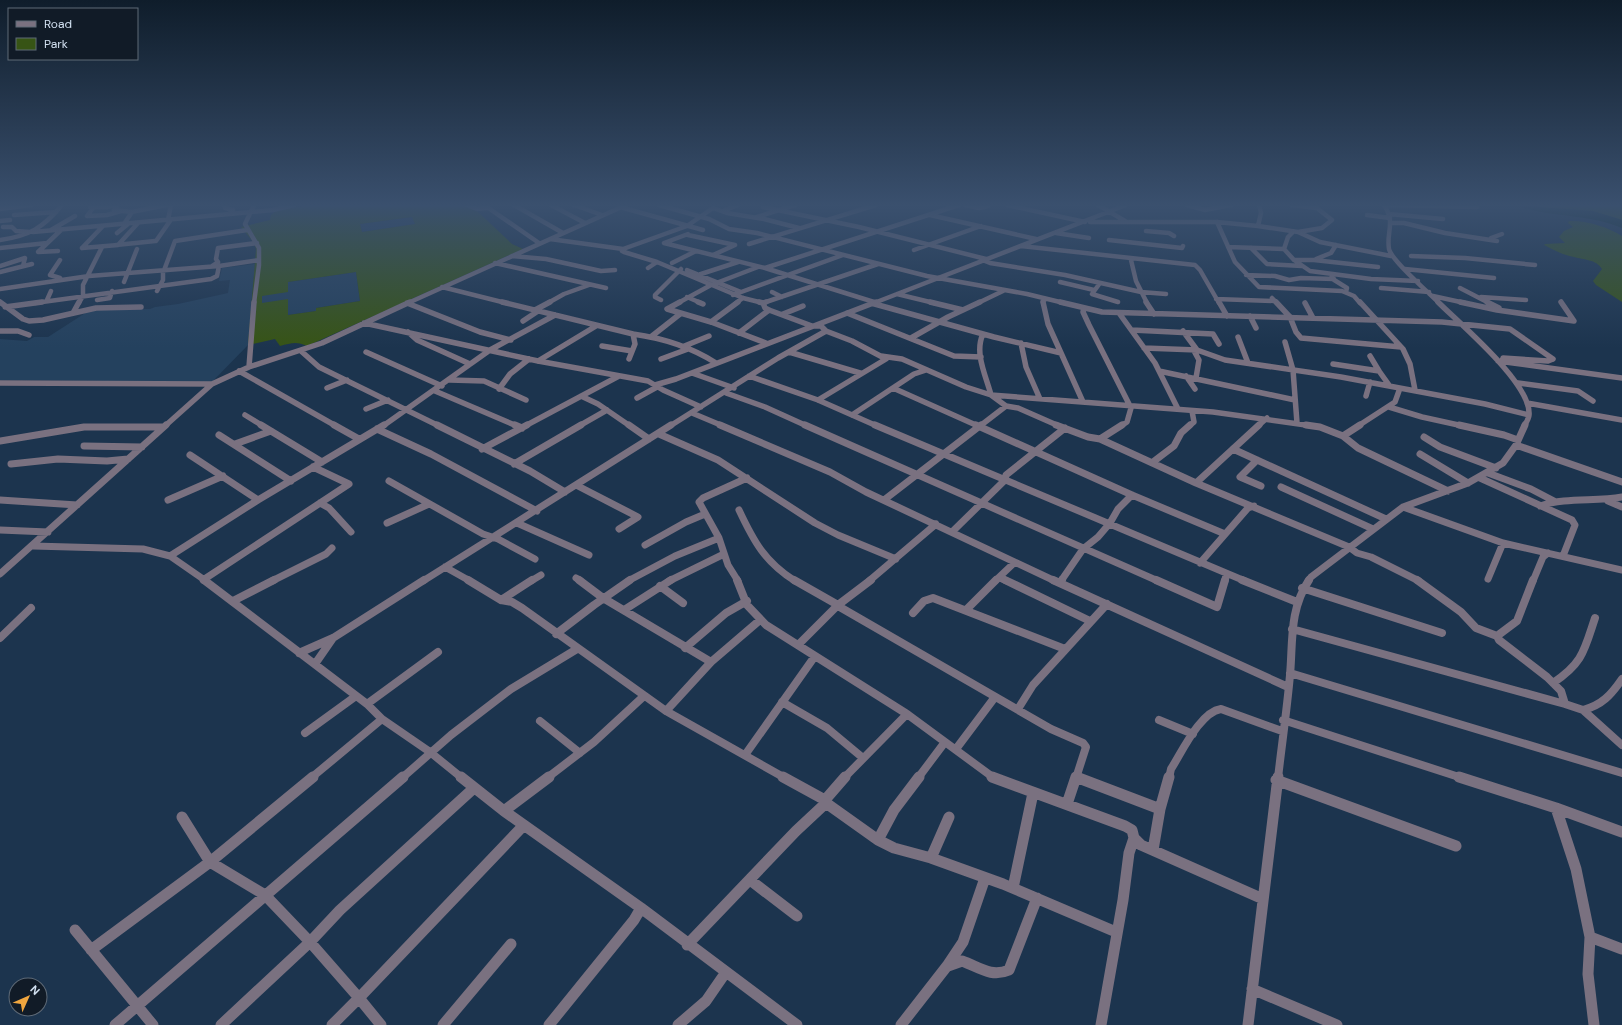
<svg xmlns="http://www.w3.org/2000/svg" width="1622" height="1025" viewBox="0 0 1622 1025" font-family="'DM Sans',sans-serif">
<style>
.built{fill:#24415e}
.green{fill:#375415;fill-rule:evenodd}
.water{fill:#002524}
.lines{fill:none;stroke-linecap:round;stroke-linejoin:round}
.minor-far4{stroke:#7a7180;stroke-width:4.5}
.minor-far3{stroke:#7a7180;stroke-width:5.5}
.minor-far2{stroke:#7a7180;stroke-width:7}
.minor-far1{stroke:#7a7180;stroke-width:8}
.minor{stroke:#7a7180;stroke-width:11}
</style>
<rect width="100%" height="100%" fill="#1c344e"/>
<path class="built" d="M412,217l3,7 -53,8 -2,-8z
M255,264l-7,81 -36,37 -212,-2v-41l27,2 7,-4h14l42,-27 60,-1 5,-2 23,-3 50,-11 2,-13 -11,1 3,-13z
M356,272l4,29 -44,7v3l-28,4 -26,-12v-7l26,-14z"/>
<path class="green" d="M311,205h154l11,5 36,34 11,5 -216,97c-10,-5 -16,-3 -27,0l-5,-7 -27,6 8,-96 -2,-6 -13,-16 29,-7 1,-5 6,-5zM412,217l3,7 -53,8 -2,-8zM356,272l4,29 -44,7v3l-28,4v-16l-26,4v-7l26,-4v-10z
M1530,205h92v15c-16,-6 -37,-10 -55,-11 -12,-1 -24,0 -37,-4z
M1569,221c17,-1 39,6 53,15v66l-26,-17 -3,-4 9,-12c-6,-10 -18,-9 -28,-12 -11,-2 -20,-7 -30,-12l1,-1 20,-1 -6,-6 5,-6 9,-4 -5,-4z"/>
<path class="water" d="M1515,205l78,6 29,9v8c-34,-15 -72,-10 -107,-23z"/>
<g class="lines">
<path class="minor-far4" d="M111,205l6,2 -3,3 18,2 -8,12
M224,205l1,3 8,2 -3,3
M254,205l-9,19 14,24v17l-5,38
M467,205l10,4 10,-1
M484,205l55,38
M514,205l49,28
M551,205l34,18
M574,205l28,10
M659,205l50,14 20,10 28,4 170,43 100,18 37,9
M965,205l14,3 9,-2
M1007,205l78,17
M1098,205l27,16
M1187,205l18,5 26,-5
M1292,205l25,3
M1384,205c12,18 2,27 5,44 2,11 40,44 50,54
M1385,205l92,2
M90,207h17l6,-2
M620,207l83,23
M763,207l96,20 127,32 -1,2 5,2 75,12 76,17 25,2
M93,208l-6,8 20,-1 14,-4
M0,209l31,-4
M723,211l15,-6
M131,212l36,-7
M250,212l23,-2 21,-5
M1389,214l54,5
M14,215l42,-3
M930,215l106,24
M1367,215l23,3
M757,217l38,-12
M0,221l10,-1
M1090,222h127l41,4 40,6 22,10 71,14
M1217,222l18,40 24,25 83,4 12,5 6,7
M1391,223h13l41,10 52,8
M1258,226l3,-13 -2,-8
M3,227h9l4,4 14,1
M51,230l24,-14
M1146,231l23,2 5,3
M33,232l218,-20
M1298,232l24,-4 10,-8 -19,-15
M117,233l11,-9
M1056,233l33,5
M688,234l-24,9 101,25 109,34
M688,235l47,10
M550,239l73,10 -1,2 2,1 33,10 86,36 20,5
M0,240c29,-4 43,-12 62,-35
M1109,240l73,8 1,-2
M1491,240v-2l11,-4
M156,241l14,-20 -2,-1 3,-15
M749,244l127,-39
M116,245l39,-4
M1021,246l174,19 5,5 19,33
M1228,247l56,2 10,11 16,11 61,8 47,2
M0,248l47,-5
M82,248l36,-3 20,-22
M82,248l21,-22
M1251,248l16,16 35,2
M623,249l64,-23 26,-18 14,5 37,6 35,9
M1284,249l4,-12 5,-5
M914,250l67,-24
M58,251l-20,1 23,-22
M713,255l22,-10
M512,256l34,3 55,12 14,-1
M1411,256l54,2 70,7
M1316,259l15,-6 5,-8
M1131,260l5,21 11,22
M1294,260h20l64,7
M495,263l111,25
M672,263l24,-12
M0,266l25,-8 -2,8
M212,266l6,-4 -2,-3 2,-11 39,-5
M648,268l9,-6
M765,268l194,-63
M1405,269l89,9
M687,270l54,22
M0,272l32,-8
M701,274l37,-12
M1246,275l29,1 14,4 12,-2 33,1
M1331,278l16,10 -1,4
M59,280l1,-2 -10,-3 10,-15
M124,282l13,-33
M1060,282l34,8
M1100,283l-8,11 26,8
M442,287l64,16
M1381,288l48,4
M1460,288l29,15
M0,289l89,-13 130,-10 40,-6
M157,291l6,-11v-7l12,-32 72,-11
M772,292l10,5
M897,294l37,9
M733,295l110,-40
M1433,296l32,7
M687,297l14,6
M1481,297l45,3
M1272,298l5,5
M1216,299l59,2
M47,300l4,-9
M97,300l13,-2 2,-7
M661,300l-6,-3v-2l26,-26
M0,302l1,1
M35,303l176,-24 6,-3 2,-10
M79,303l4,-7v-11l19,-38
M408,303l218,-98
M548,303l16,-9 25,-9
M678,303l33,-18 47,-18
M736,303l7,-5
M763,303l115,-39
M874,303l252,-98
M978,303l27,-13
M1043,303v-2l3,-2"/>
<path class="minor-far3" d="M0,302l23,17 6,2 14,-1 53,-12 45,-1
M502,302l131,32 2,10 -6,15
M680,302l-13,7 44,13 55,21
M698,302l5,2
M930,302l33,8
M1043,302l5,22 35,78
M1060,302l42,10 340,10 68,7 43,30
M1146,302l8,12
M1219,302l8,14
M1276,302l14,15 6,15 5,6 100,9
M1360,302l43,47 7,15 5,26
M1438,302c22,22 94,82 91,113 0,3 -3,8 -5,11
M1460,302l37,8 77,11 -13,-19
M1487,302l12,6
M407,303l73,29 31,8
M763,303l3,-1
M871,303l123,34 67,16
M1305,303l8,15
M5,307l37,-5
M1084,308l-1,4 6,13 42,83 -4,14 -6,4
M535,310l15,-8
M73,313l6,-11
M847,313l107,43 27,1
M1119,313l36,50 23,46
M783,314l20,-8
M1250,316l6,12
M523,321l15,-10
M711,322l27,-20
M364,323l174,38 110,20 15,9 38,17
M1132,330l81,4 6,10
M0,331h18l11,4
M1183,331l14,19
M408,332l9,8 53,24
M739,333l30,-23
M633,334c29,4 58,13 83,29
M983,334c-9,19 3,42 8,61l222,17 100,14
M652,336l28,-22
M1238,337l10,26
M911,338l37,-21 32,-15
M1285,342l8,28 4,53
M1021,343l5,24 14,32
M602,346l30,5
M682,347l27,-11
M1144,348l53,2 28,10 116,17 144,27 44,11
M1193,349l6,11 -3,18
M301,351l18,16 120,59
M366,352l76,34
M789,352l71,21
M881,356l21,3 64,28 25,8 15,11 12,2 41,18
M1370,356l9,15
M1503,358l45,3 5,-2
M661,359l27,-10
M538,361l58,-35
M1498,361l124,17
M1333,364l46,7 10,14
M249,367l73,-24 88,-41
M239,371l97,55
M1159,371l136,29
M692,373l42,15
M749,376l69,24 59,26
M1186,376l9,13
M450,380l34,1 42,19
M0,383l212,1
M1518,383l60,8 15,10
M655,385l21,-6 200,-77
M327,388l20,-8
M893,388l85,38
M499,389l11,-15 19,-15
M435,391l82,35
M726,393l39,14 42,19
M581,396l17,8 32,22
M1366,396l4,-14
M637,398l20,-11
M818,400l68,-41 -34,-18 -26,-10
M1527,403l95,17
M1389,407l33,10 41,9
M366,409l22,-9
M692,413l31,13
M245,415l18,11
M852,415l62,-41 12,-4
M165,426l47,-42 37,-17 5,-65
M383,426l107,-76 65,-35
M525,426l94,-50
M579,426l28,-16
M670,426l108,-68 48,-27 -5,-5h-9l-43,-16 -4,-2 -2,-5 -4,-1
M980,426l26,-20
M1189,426l5,-4 -2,-11
M1258,426l9,-8
M1358,426l37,-24 5,-14"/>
<path class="minor-far2" d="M261,425l61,37
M334,425l25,14
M437,425l93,46 35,21
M515,425l7,3
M629,425l20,14
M720,425l110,47 36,20 189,89
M805,425l353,156
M875,425l370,156
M976,425l156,70 93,39
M1056,425l32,12 12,2 96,44 153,64 8,6 14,4 48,24
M1306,425l14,2 23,9 15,12 90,43
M1459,425l45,10 14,5
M377,429l54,25 106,57
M659,434l59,26 97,63 23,12 58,24
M219,435l72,46
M1343,436l17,-11
M1424,437l16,10 56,21
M1100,439l22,-14
M0,441l84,-14h79
M235,444l36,-13
M1516,445l106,37
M84,446l58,1
M482,449l45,-24
M1233,449l153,70
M1420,454l48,29
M190,455l68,45
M1257,460l-17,17 21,9
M1153,462l21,-16 7,-13 9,-8
M11,464l47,-5 49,2 21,-2
M514,464l67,-39
M1488,473l43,16 23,12
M1480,478l92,42 3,5 -12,31
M389,481l94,53 15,5 37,20
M1196,483l63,-58
M576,485l62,32 -19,12
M1281,487l92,42
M0,500l77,5
M168,500l55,-24
M884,500l97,-75
M1608,501l14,6
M320,503l9,5 22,24
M1540,506c27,-9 55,-4 82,-9
M1403,507l100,36 119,27
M739,510c15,32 26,52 56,71
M387,523l42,-19
M517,523l72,32
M0,530l48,2
M952,532l53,-52 1,-5 59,-47
M645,545l41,-23 19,-8
M33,546l110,3 27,7 36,25
M170,556l88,-56 126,-75
M1200,563l48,-55 6,-2
M445,567l25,14
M0,574l166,-149
M576,578l5,3
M1000,578l7,3
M1488,579l15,-36
M203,580l146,-96 -36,-17
M272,581l54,-27 6,-6
M423,581l248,-156
M531,581l10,-6
M628,581l47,-25 44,-18
M669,581l55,-27
M738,581l-10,-16 -9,-27 -20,-36 4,-4 44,-20
M869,581l67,-57
M995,581l19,-18
M1061,581l22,-32 15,-12 12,-14 8,-14 14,-14
M1225,581l1,-7
M1308,581l3,-4 92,-70 65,-24 35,-20 13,-18 9,-20
M1533,581l10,-24 5,-4"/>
<path class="minor-far1" d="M204,580l163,124 15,15 48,33 32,26
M468,580l33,20 11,2 10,6 144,103 119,67
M579,580l24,18 108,64
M737,580l10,25 19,20 141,89 87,64
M794,580l44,25
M1005,580l85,41
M1053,580l235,107
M1156,580l61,27 8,-27
M1242,580l55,22
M1417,580l44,32 15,16 21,8 2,4 48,37 14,14 4,13 18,6 39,35
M1061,582l1,-2
M660,586l23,17
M1302,588l140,45
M501,600l31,-20
M233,601l41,-21
M838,606l213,123 32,14 3,4 -10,31
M624,610l47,-30
M966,610l30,-30
M913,613l11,-12 9,-3 132,51
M1292,629l273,75
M556,634l38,-29 36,-25
M1497,636l20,-15 16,-41
M0,638l31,-30
M798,645l40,-40 33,-25
M685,648l41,-35 21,-12
M299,653l34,-15 91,-58
M315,664l18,-26
M1290,673l332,100
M1553,683c30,-20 31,-32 42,-65
M782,702l45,26 36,30
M367,704l71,-52
M1018,709l15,-24 74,-81
M1583,710c19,-5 28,-15 39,-31
M666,711l45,-49 49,-42
M1159,720l34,14
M1283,720l179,58
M540,721l40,32
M305,733l51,-37
M956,749l39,-52
M745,755l70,-99
M1076,777l2,1
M311,778l71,-59
M402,778l49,-43 60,-46 66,-40
M547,778l47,-36 50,-46
M844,778l63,-64
M918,778l27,-36
M1169,778l2,-9c11,-17 29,-57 50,-60l61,22
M1278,778c4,-35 9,-69 12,-103 3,-33 -1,-65 19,-95"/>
<path class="minor" d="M461,777l43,34 137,97 156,117
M783,777l42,23 1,3 52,37 16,8 37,10 72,26 113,48
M992,777l133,49 7,4 2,8 7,7 122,54
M1076,777l84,32
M1459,777l97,31 66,24
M1276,780l180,66
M825,800l20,-23
M1067,804l9,-27
M1556,808l20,61 14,68 -2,37 6,51
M504,811l45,-34
M182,817l28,45 103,-85
M878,840l16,-30 25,-33
M1153,850l7,-41 9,-32
M931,858l18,-41
M750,880l47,36
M1013,888l20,-95
M75,930l78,95
M1590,937l32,12
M687,945l109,-114 30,-28
M91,950l119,-88 55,33 45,47 -89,83
M948,966l14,-5c17,6 29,17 47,9l28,-72
M1252,989l85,36
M115,1025l288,-248
M332,1025l27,-27 -49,-56 30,-32 134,-122
M381,1025l-22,-27 165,-173
M443,1025l68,-81
M549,1025l85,-105 7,-12
M678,1025l28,-24 20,-29
M901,1025l46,-59 16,-24 22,-64
M1101,1025l22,-125 6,-47 5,-15
M1248,1025l30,-248"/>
</g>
<linearGradient id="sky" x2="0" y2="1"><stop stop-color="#0f1d2b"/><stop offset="0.59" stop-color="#3a506e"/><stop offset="1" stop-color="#3a506e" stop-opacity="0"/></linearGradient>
<rect width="1622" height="348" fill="url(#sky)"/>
<rect x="8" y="8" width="130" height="52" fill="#111b27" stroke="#5e6a77"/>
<rect x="16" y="21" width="20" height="6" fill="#7a7180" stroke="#5e6a77"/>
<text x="44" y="28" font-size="12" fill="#d2e0f0">Road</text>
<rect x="16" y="38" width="20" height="12" fill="#375415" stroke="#5e6a77"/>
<text x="44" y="48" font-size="12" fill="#d2e0f0">Park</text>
<g transform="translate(28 997) rotate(45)"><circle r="19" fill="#111b27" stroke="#5e6a77"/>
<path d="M0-3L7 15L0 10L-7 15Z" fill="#f0a63f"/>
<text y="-6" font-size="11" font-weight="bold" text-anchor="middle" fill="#d2e0f0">N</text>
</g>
</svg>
